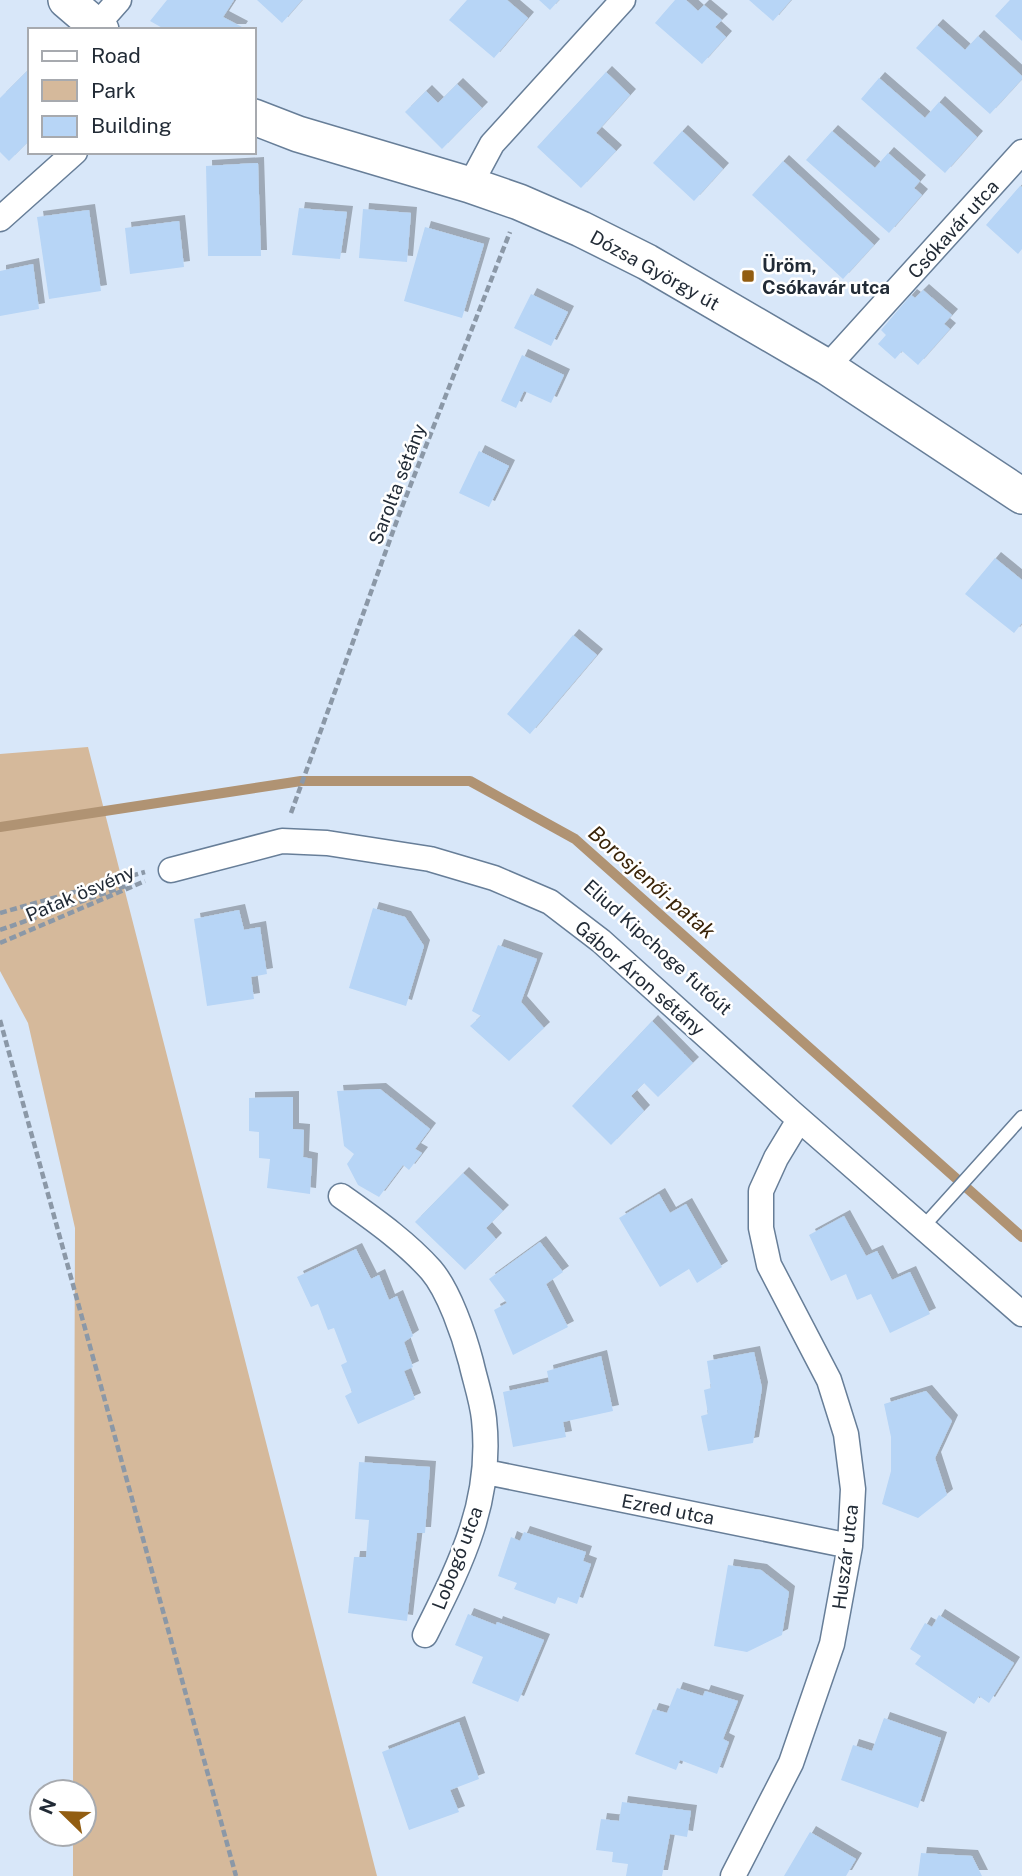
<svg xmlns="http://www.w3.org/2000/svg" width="1022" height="1876" viewBox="0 0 1022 1876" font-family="'Public Sans',sans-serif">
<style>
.green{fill:#d5b99b}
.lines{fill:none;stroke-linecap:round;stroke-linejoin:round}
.stream{stroke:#b09373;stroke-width:10}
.building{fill:#b7d5f6;filter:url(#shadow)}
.lane-casing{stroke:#677e98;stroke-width:15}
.street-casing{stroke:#677e98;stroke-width:27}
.secondary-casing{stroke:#677e98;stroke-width:38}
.path{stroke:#8b98a7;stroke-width:4.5;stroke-dasharray:7 3.5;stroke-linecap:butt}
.lane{stroke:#fff;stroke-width:12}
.street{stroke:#fff;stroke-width:24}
.secondary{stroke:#fff;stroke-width:35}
.poi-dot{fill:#925d11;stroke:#fff;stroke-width:2.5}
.labels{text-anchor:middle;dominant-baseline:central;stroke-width:5;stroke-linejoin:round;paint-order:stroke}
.street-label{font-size:19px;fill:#222b36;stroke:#fff}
.poi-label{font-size:19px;font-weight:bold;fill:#222b36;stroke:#fff;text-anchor:start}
.water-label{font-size:21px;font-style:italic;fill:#3a2408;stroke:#fff}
</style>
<defs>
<filter id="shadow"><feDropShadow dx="6" dy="-6" stdDeviation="0" flood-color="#0004"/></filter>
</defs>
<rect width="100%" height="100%" fill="#d8e7f9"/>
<path class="green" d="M88,747l289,1129h-304v-42h11v-42h-11l2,-564 -47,-205 -28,-52v-217z"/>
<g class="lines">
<path class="stream" d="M0,827l301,-46h169l105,58 447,398"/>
</g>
<path class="building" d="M167,0h67l-11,17 19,10 -2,3h-74l-16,-9z
M257,0h45l-20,23z
M467,0h40l21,18 -34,40 -45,-38z
M539,0h20l-9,10z
M675,0h11l12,11 6,-6 18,15 -7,7 11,10 -24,27 -47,-41z
M749,0h42l-18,21z
M1010,0h12v41l-27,-25z
M937,25l28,25 13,-14 44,40v3l-32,35 -74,-66z
M30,68v72l-21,21 -9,-9v-54z
M606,72l24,23 -34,38 20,18 -35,37 -44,-41z
M879,78l46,40 14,-16 38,35 -32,36 -84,-74z
M457,84l25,24 -40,41 -37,-37 21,-21 12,12z
M682,131l41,38 -29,32 -41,-38z
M832,131l43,37 13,-15 32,28 -6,7 8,7 -33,38 -83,-73z
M783,161l91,84 -31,34 -91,-84z
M258,163l3,93h-53l-2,-90z
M1020,186l2,1v62l-4,5 -32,-29z
M299,208l48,4 -7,47 -48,-4z
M363,209l48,4 -4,49 -48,-4z
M89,210l12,81 -52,8 -12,-82z
M179,221l5,46 -54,7 -5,-46z
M425,227l59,17 -22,74 -58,-17z
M33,264l6,45 -39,7v-45z
M923,290l29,25 -8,9 6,5 -32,36 -16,-14 -7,8 -17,-15 8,-9 -5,-5 30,-35 4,3z
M531,294l37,18 -17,34 -37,-18z
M522,355l42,20 -13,28 -27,-12 -8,17 -15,-7z
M479,451l30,15 -20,41 -30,-14z
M995,558l27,22v43l-8,10 -49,-39z
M573,635l24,20 -67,79 -23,-20z
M373,908l32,9 19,29 -18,60 -57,-18z
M239,910l5,20 16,-3 7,47 -16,3 3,22 -47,7 -13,-87z
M498,945l39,14 -16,43 23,26 -35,33 -39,-35 11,-10 -9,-5z
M652,1021l41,42 -35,34 -14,-14 -13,13 13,15 -33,34 -39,-39z
M380,1089l50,40 -15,20 7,4 -13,17 -6,-5 -24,32 -21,-12 -11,-21 7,-10 -10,-8 -7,-55z
M293,1097v32l11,1 -1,27 9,2 -2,35 -43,-6 3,-29 -11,-1v-26l-10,-1v-33z
M463,1173l40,38 -17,17 10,11 -31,31 -50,-48z
M659,1194l11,19 16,-9 36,63 -25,16 -8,-14 -29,18 -41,-69z
M844,1216l22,40 11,-5 15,29 18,-8 20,42 -40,19 -19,-39 -14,6 -11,-26 -15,7 -22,-46z
M540,1242l23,30 -17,12 22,43 -55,28 -19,-45 13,-7 -18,-24z
M356,1249l15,30 8,-4 10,25 8,-4 16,40 -9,6 9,25 -9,4 11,28 -57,25 -13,-28 7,-4 -11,-27 6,-3 -13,-34 -6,2 -10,-26 -7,3 -14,-30z
M754,1352l8,36 -9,55 -45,8 -7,-35 7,-2 -4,-24 7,-2 -4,-27z
M601,1356l12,55 -50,11 3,15 -53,10 -10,-55 46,-10 -2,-11z
M926,1391l26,30 -17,37 12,37 -29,23 -36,-14 9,-33v-34l-7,-33z
M359,1462l71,5 -5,66h-8l-10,88 -59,-8 6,-56h12l3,-37 -14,-1z
M524,1532l62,20 -3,9 8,3 -14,40 -19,-7 -3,7 -41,-15 3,-6 -19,-7 13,-39 9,4z
M728,1565l33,5 28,22 -7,43 -35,17 -33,-6z
M468,1614l28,11 1,-3 47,18 -26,62 -46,-19 11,-26 -28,-12z
M939,1615l75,48 -25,40 -10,-7 -5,8 -59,-40 6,-8 -11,-7 15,-26 7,4z
M677,1688l26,8 2,-5 33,10 -15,38 6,3 -12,32 -37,-14 -4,10 -41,-16 18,-45 14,4z
M884,1718l57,20 -23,70 -77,-28 12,-35 19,6z
M459,1722l20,57 -29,11 9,22 -50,18 -27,-78z
M622,1802l69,9 -4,26 -17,-3 -8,42h-36l2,-12 -16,-2 1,-10 -17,-2 5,-31 18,2z
M810,1832l46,27 -10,17h-62z
M921,1853l51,3 10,20h-64z"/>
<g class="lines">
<g class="lane-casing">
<path id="lane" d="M922,1228l100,-111"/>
</g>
<g class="street-casing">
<path id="street" d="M96,26l23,-26
M470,185l22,-41 131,-144
M0,219l75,-67
M827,367l195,-215
M171,870l111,-29 45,2 103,16 64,19 56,24 51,39 191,172 230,201
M341,1196c32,23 64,45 90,74 18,21 33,65 40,92 4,18 11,38 13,57 9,82 -23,144 -59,216
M486,1472l364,74
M733,1876l58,-113 41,-119 18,-98 3,-57 -7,-55 -17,-54 -60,-115 -8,-37v-37l15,-33 23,-38"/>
</g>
<g class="secondary-casing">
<path id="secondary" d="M66,0l35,30
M254,117l44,17 172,51 49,17 62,27 66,33 180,105 195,129"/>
</g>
<path class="path" d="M291,813l109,-301 110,-280
M0,913l145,-41
M0,930l131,-46
M0,943l145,-62
M0,1020l236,856"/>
<use href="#lane" class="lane"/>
<use href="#street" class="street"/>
<use href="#secondary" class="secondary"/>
</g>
<rect class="poi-dot" x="741" y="269" width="14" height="14" rx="3.5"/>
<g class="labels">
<g class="street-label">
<text transform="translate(953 229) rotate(-48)">Csókavár utca</text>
<text transform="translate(655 270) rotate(29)">Dózsa György út</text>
<text transform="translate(397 484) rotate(-69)">Sarolta sétány</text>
<text transform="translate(80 893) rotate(-23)">Patak ösvény</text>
<text transform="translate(658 947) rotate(42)">Eliud Kipchoge futóút</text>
<text transform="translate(640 978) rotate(41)">Gábor Áron sétány</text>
<text transform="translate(668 1509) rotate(11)">Ezred utca</text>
<text transform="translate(845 1557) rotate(-83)">Huszár utca</text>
<text transform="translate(457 1558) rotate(-69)">Lobogó utca</text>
</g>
<g class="poi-label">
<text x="762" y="265">Üröm,<tspan x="762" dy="22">Csókavár utca</tspan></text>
</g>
<g class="water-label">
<text transform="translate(652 882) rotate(41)">Borosjenői-patak</text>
</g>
</g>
<rect x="28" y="28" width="228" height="126" fill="#ffffff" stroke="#a7aaaf" stroke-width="2"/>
<rect x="42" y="51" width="35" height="10" fill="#ffffff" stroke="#a7aaaf" stroke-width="2"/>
<text x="91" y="63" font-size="21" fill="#222b36">Road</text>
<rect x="42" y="80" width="35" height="21" fill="#d5b99b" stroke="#a7aaaf" stroke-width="2"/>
<text x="91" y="98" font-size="21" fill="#222b36">Park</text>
<rect x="42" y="116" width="35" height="21" fill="#b7d5f6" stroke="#a7aaaf" stroke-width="2"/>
<text x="91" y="133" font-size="21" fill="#222b36">Building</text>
<g transform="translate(63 1813) rotate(293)"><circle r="33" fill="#ffffff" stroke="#a7aaaf" stroke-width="2"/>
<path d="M0-5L12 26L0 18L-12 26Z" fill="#925d11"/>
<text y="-10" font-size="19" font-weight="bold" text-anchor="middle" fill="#222b36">N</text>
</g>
</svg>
